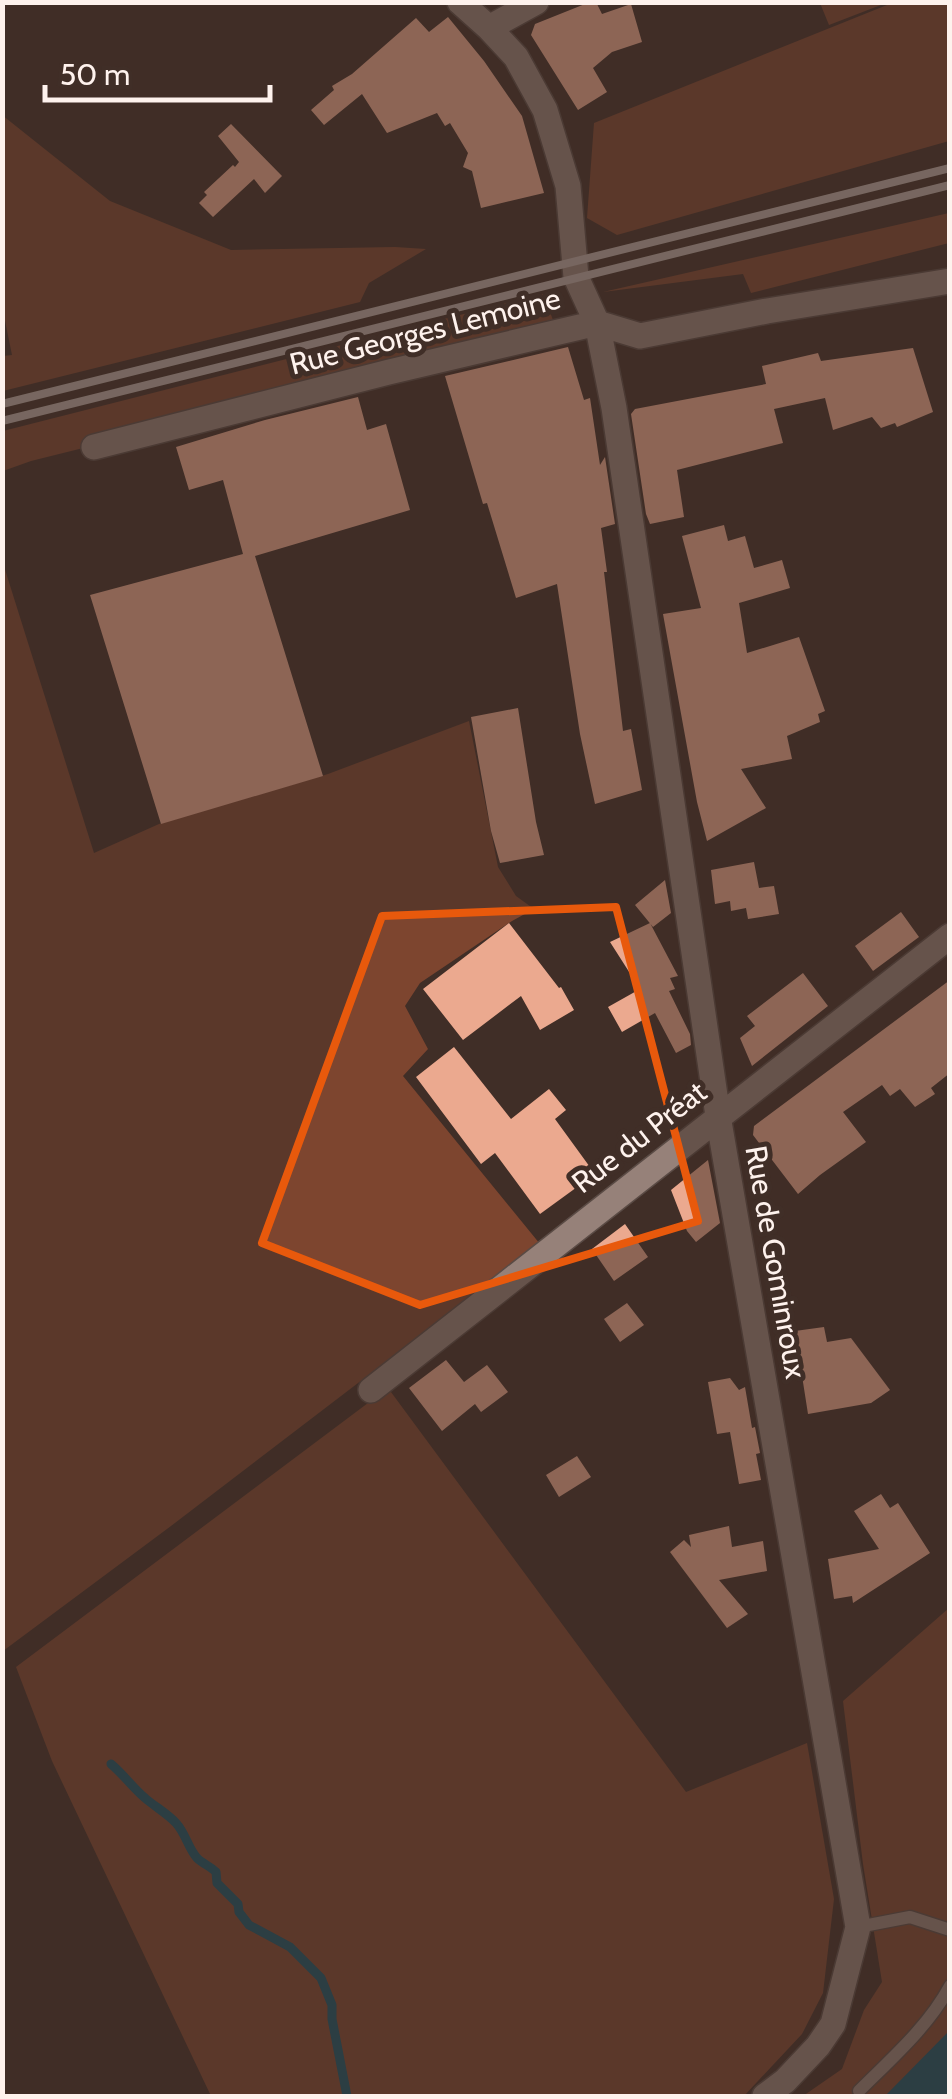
<svg xmlns="http://www.w3.org/2000/svg" width="952" height="2099" viewBox="0 0 952 2099" font-family="Cabin,sans-serif">
<style>
.green{fill:#7d452f}
.water{fill:#145267}
.lines{fill:none;stroke-linecap:round;stroke-linejoin:round}
.stream{stroke:#145267;stroke-width:9}
.building{fill:#eba98f}
.lane-casing{stroke:#5a4b45;stroke-width:15}
.street-casing{stroke:#5a4b45;stroke-width:28}
.lane{stroke:#968179;stroke-width:12}
.street{stroke:#968179;stroke-width:25}
.rail{stroke:#baaca6;stroke-width:8}
.marked{fill:none;stroke:#e8590c;stroke-width:8;stroke-linejoin:round}
.labels{text-anchor:middle;dominant-baseline:central;stroke-width:10;stroke-linejoin:round;paint-order:stroke}
.street-label{font-size:30px;fill:#fef2ed;stroke:#402e27}
</style>
<rect width="100%" height="100%" fill="#402e27"/>
<path class="green" d="M820,3h66l-57,22z
M892,3h57v138l-332,94 -30,-17 7,-95z
M2,115l108,86 121,49 164,-3 31,2 -57,34 -9,19 -357,89v-35l9,-1 -10,-49z
M949,213v30l-198,50 -8,-19 -140,18z
M543,294l10,26 -164,52 -358,89 -28,10v-40z
M2,560l92,293 65,-29 169,-50 141,-53 29,146 18,29 18,13 -22,12 -92,62 -15,23 23,43 -25,27 137,168 -369,282 -168,125z
M388,1388l298,404 121,-49 27,156 -11,94 -21,41 -58,62h-533l-159,-335 -36,-94z
M949,1608v488h-146l39,-27 22,-59 18,-28 -19,-118 -20,-163z"/>
<path class="water" d="M949,2031v65h-64z"/>
<g class="lines">
<path class="stream" d="M111,1764c13,11 22,24 34,34 9,8 23,16 31,25 10,11 12,25 21,35 6,6 13,8 19,14l1,11 21,21 1,8 10,13 41,22 31,31 11,27v14l15,77"/>
</g>
<path class="building" d="M590,2h6l6,12 29,-10 11,38 -30,10 -19,16 14,24 -29,18 -47,-75 4,-11z
M448,17l36,44 38,55 22,77 -63,15 -9,-37 -9,-4 5,-14 -18,-30 -5,3 -8,-13 -50,20 -25,-39 -38,31 -13,-15 23,-20 -2,-4 20,-12 64,-56 13,14z
M231,124l51,52 -17,17 -11,-14 -41,38 -14,-14 8,-8 -3,-3 29,-27 2,2 4,-5 -21,-26z
M568,347l16,53 6,-2 10,67 5,-8 10,67 -14,4 6,44h-3l19,159 8,-2 11,61 -47,14 -15,-70 -23,-150 -41,14 -29,-95 -4,1 -38,-128z
M913,348l20,64 -36,15 -2,-4 -14,5 -9,-11 -39,13 -8,-32 -51,11 9,34 -106,27 7,47 -34,7 -4,-10 -15,-100 4,-5 131,-25 -4,-18 56,-13 3,8z
M358,397l9,33 19,-6 24,86 -155,46 68,220 -162,48 -71,-229 153,-41 -20,-74 -34,10 -13,-43 89,-27z
M724,525l4,16 17,-5 9,32 28,-8 8,28 -51,15 8,50 52,-16 26,74 -7,3 2,8 -33,14 5,23 -51,10 25,39 -59,33 -10,-39 -34,-188 38,-6 -19,-72z
M518,708l18,114 8,33 -44,8 -9,-32 -20,-114z
M754,862l5,26 15,-2 5,28 -31,5 -2,-11 -15,3 -1,-10 -15,3 -4,-34z
M665,880l6,33 -18,14 -18,-22z
M901,912l18,25 -46,34 -18,-25z
M509,923l50,65 2,-1 13,23 -34,20 -19,-34 -58,44 -40,-51z
M650,923l28,53 -8,2 5,11 -6,2 21,43 1,11 -15,8 -21,-40 -33,19 -14,-25 32,-18 -30,-47z
M803,973l25,33 -76,60 -12,-28 15,-12 -8,-10z
M950,980v93l-19,15 4,6 -20,13 -15,-18 -10,7 -8,-11 -39,27 23,30 -46,33 -22,19 -45,-59 1,-9z
M454,1047l57,72 38,-30 17,21 -11,9 40,55 -55,40 -45,-61 -14,11 -65,-87z
M708,1160l12,63 -24,19 -9,-11 -16,-41z
M625,1224l23,33 -34,24 -22,-32z
M627,1303l17,22 -24,17 -16,-23z
M824,1327l3,15 24,-4 39,52 -19,13 -63,11 -13,-83z
M446,1360l18,22 23,-17 21,27 -27,20 -6,-8 -33,27 -33,-43z
M730,1378l9,12 6,-3 7,41 3,-1 5,26 -4,1 5,26 -22,4 -9,-52 -13,2 -9,-52z
M577,1456l14,21 -32,20 -13,-22z
M881,1494l9,14 8,-5 32,50 -77,50 -1,-7 -18,3 -6,-40 51,-10 -25,-38z
M729,1526l3,21 31,-6 4,30 -48,9 29,34 -21,14 -57,-76 14,-12 7,7 -2,-12z"/>
<g class="lines">
<g class="lane-casing">
<path id="lane" d="M858,1927l52,-10 40,13
M859,2091c32,-32 69,-64 91,-105"/>
</g>
<g class="street-casing">
<path id="street" d="M460,2l29,26 27,29 29,53 23,76 8,91 21,46 17,85 104,708 140,811 -25,97 -15,22 -33,35 -20,15
M489,28l47,-26
M94,447l295,-75 208,-49 43,13 127,-25 183,-30
M371,1390l579,-454"/>
</g>
<use href="#lane" class="lane"/>
<use href="#street" class="street"/>
<path class="rail" d="M2,404l948,-236
M2,421l948,-236"/>
</g>
<path d="M0 0H952V2099H0ZM616,907l82,314 -278,84 -158,-62 120,-327z" fill="#402e27" fill-opacity=".55" fill-rule="evenodd"/>
<path class="marked" d="M616,907l82,314 -278,84 -158,-62 120,-327z"/>
<g class="labels">
<g class="street-label">
<text transform="translate(425 331) rotate(-14)">Rue Georges Lemoine</text>
<text transform="translate(639 1137) rotate(-38)">Rue du Préat</text>
<text transform="translate(776 1262) rotate(80)">Rue de Gominroux</text>
</g>
</g>
<rect width="952" height="2099" fill="none" stroke="#fef2ed" stroke-width="10"/>
<path d="M45 85v15h225v-15" fill="none" stroke="#fef2ed" stroke-width="5"/>
<text x="60" y="85" font-size="30" fill="#fef2ed" stroke="#402e27" stroke-width="8" paint-order="stroke">50 m</text>
</svg>
